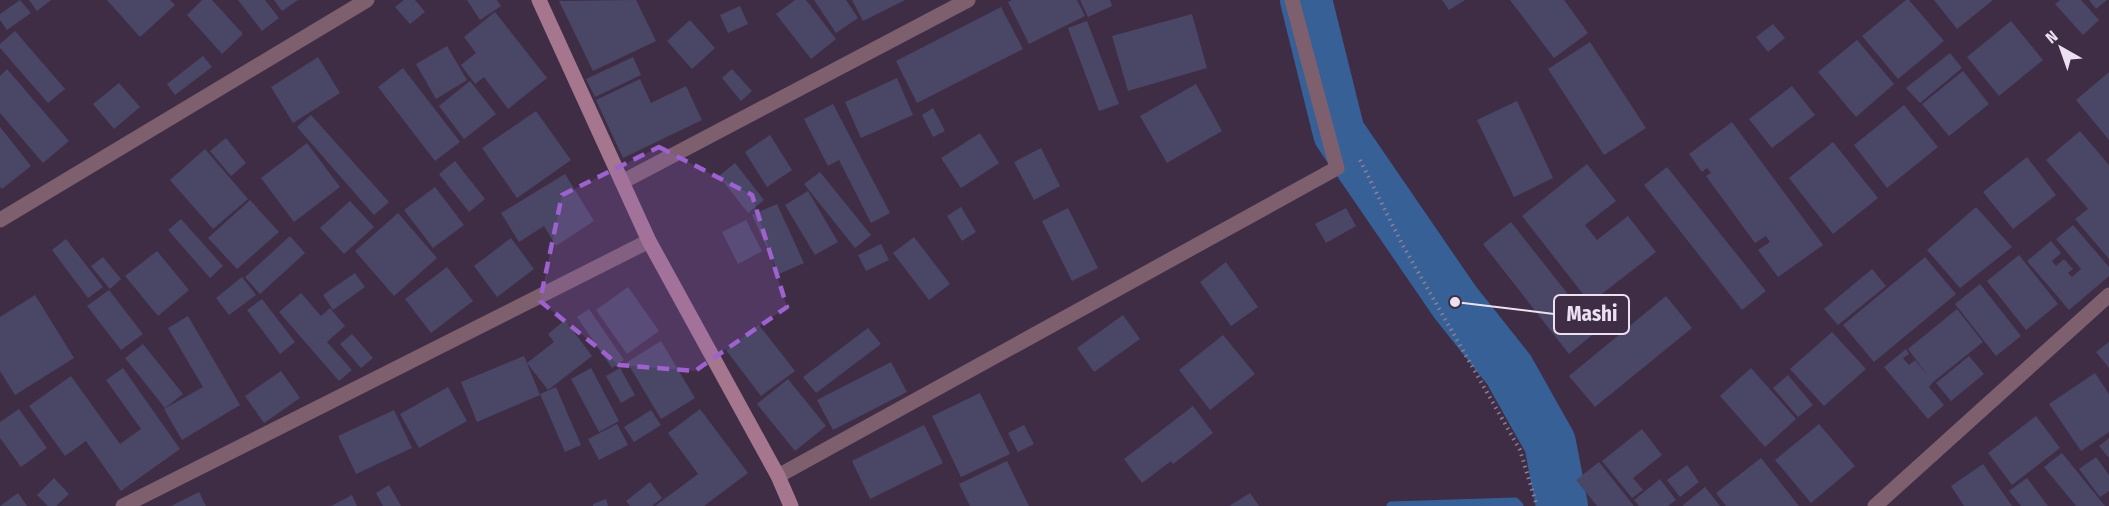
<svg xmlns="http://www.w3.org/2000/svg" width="2109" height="506" viewBox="0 0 2109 506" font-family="'Fira Sans Condensed',sans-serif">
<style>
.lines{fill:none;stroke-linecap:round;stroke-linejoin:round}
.stream{stroke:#366096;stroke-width:9}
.river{stroke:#366096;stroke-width:52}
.building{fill:#494765}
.path{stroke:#8e7f94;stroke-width:4;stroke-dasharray:1.5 4.5;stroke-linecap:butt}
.street{stroke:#7d5f6e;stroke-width:15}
.secondary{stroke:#a5768e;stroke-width:15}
.marked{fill:#9d62ce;fill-opacity:0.2;stroke:#9d62ce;stroke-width:4.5;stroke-dasharray:12 8;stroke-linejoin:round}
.leader{fill:none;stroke:#ede1f1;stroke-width:2}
.callout-dot{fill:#ede1f1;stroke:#3f2d46;stroke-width:2}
.callout{fill:#3f2d46;stroke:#ede1f1;stroke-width:2}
.callout-label{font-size:21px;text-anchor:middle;font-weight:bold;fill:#ede1f1}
</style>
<rect width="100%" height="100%" fill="#3f2d46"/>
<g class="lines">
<path class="stream" d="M1391,506l124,-4 4,4"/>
<path class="river" d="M1306,0l33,133 116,169 54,68 41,73 12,63"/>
</g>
<path class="building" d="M20,0l11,13 -24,17 -7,-10v-6z
M29,0h22l-14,11z
M107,0h63l5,5 -35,32z
M202,0h10l31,34 -21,20 -35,-39z
M238,0h27l14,18 -17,13z
M274,0h24l-16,11z
M404,0h11l10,12 -15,12 -15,-17z
M467,0h30l4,6 -21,14z
M636,0l20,41 -63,30 -34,-70z
M795,0h11l30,39 -25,20 -35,-45z
M814,0h32l12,18 -22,15z
M852,0h53l-42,21z
M1012,0h65l8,16 -56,28 -21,-42z
M1080,0h30l2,6 -24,11z
M1442,0h23l-16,10z
M1510,0h54l24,33 -34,25z
M1906,0h3l35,41 -46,38 -36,-43z
M1934,0h59l-36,29z
M2060,0h21l18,20 -16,15 -28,-31z
M2089,0h18l-11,9z
M740,6l8,18 -20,9 -8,-18z
M1001,7l22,42 -106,54 -21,-42z
M495,12l52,66 -39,31 -24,-32 -9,7 -14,-19 15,-12 -12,-16z
M1192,14l15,54 -79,23 -16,-55z
M690,20l25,28 -23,21 -25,-28z
M1087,21l32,83 -20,7 -31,-83z
M2011,21l32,39 -44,36 -32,-39z
M1773,24l12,14 -17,14 -12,-15z
M15,31l50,58 -17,14 -48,-55v-4z
M1857,40l37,44 -38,33 -38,-45z
M1590,42l56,86 -42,27 -56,-86z
M447,46l20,34 -31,19 -20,-35z
M1950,53l12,15 -42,35 -14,-15z
M203,56l9,11 -37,28 -8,-11z
M318,57l22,36 -47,30 -22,-36z
M633,57l8,18 -46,22 -9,-18z
M403,68l57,74 -25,19 -57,-74z
M7,69l62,72 -26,22 -43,-50v-37z
M732,69l20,22 -11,10 -19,-23z
M1963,71l26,33 -40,32 -27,-32z
M2109,72v68l-33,-40z
M897,78l16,37 -52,23 -16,-36z
M640,79l11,24 35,-17 16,34 -79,38 -27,-58z
M470,81l26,33 -32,25 -25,-33z
M119,83l21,24 -26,22 -21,-25z
M1196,84l26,47 -55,32 -27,-47z
M1792,86l23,29 -43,33 -23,-29z
M1517,101l36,77 -39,19 -37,-77z
M833,104l57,109 -19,10 -32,-63 -11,6 -24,-47z
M1904,105l34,42 -51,41 -33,-43z
M933,108l12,23 -12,6 -11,-22z
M536,111l35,49 -54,38 -35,-50z
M311,115l78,87 -15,13 -77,-88z
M1732,122l91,123 -45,32 -20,-27 12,-8 -4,-6 -11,7 -49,-67 5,-3 -4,-5 -5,4 -13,-18z
M0,127l31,39 -29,23 -2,-2z
M2080,131l29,34v94l-34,-40 13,-10 -42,-49z
M980,133l19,30 -38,25 -20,-30z
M770,135l22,35 -25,17 -22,-35z
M226,138l20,25 -15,13 -21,-25z
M1833,142l45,56 -45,36 -44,-56z
M307,143l33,44 -46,35 -33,-44z
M1041,148l19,38 -26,14 -20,-38z
M205,149l43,50 -35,30 -43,-49z
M2027,157l29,38 -43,34 -30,-37z
M455,161l30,38 -16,13 -30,-38z
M735,163l29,37 -16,13 -29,-37z
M1587,164l29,37 -31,24 12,15 31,-24 28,36 -66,51 -68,-87z
M1667,167l99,124 -24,19 -98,-125z
M820,172l51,63 -16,13 -51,-64z
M565,174l29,47 -38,25 -12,-20 -25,16 -18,-29z
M435,187l29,38 -31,23 -29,-38z
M808,191l30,51 -23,13 -30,-50z
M250,200l29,32 -42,37 -29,-31z
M350,201l24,26 -30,27 -24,-26z
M777,204l27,59 -25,11 -27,-59z
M961,207l15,25 -14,9 -15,-25z
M1976,207l36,40 -52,41 -33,-38z
M1068,208l30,60 -26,13 -30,-60z
M1346,208l10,18 -30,17 -11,-19z
M398,213l39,45 -43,38 -39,-45z
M181,219l42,47 -13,12 -42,-48z
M746,220l16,31 -24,13 -16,-32z
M1511,222l86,109 -28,23 -86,-110z
M2073,225l36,42v9l-40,34 -42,-49 24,-20 10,12 -9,8 4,5 8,-7 9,10 -5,4 4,4 9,-8 -25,-30z
M290,236l15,17 -45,41 -15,-17z
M914,237l36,47 -21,16 -36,-47z
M511,238l23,31 -37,28 -23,-31z
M66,239l37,48 -15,11 -36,-48z
M881,244l8,16 -23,11 -8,-16z
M157,251l32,39 -31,26 -33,-40z
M2019,255l39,49 -32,26 -39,-49z
M103,257l18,22 -11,10 -19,-23z
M1925,257l31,37 -82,68 -31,-37z
M1226,262l32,45 -27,19 -31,-44z
M447,267l26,34 -42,32 -26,-34z
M1872,269l14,17 -48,39 -14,-16z
M355,273l10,14 -32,23 -10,-15z
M242,277l14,18 -27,20 -13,-17z
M1980,284l41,52 -25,20 -41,-52z
M628,287l31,44 -32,23 -31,-44z
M109,290l34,44 -22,16 -34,-44z
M301,293l20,23 9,-8 15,18 -18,16 25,28 -13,11 -60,-69z
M35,295l39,63 -59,37 -15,-24v-54z
M1666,296l26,32 -97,79 -26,-31z
M262,299l33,43 -15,12 -33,-44z
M589,309l35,51 -12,8 -35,-51z
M1957,309l26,33 -50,40 -4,5 15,18 -16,14 -44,-52 22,-18 3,5 -6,4 6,7 6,-5 14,17 -21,-28z
M1123,315l17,24 -46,33 -17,-24z
M188,316l52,89 -58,35 -18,-31 39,-22 -35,-59z
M565,320l27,36 -44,34 -21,-27 27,-21 -6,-8z
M759,325l36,46 -34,25 -35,-46z
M868,328l13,16 -65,49 -13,-16z
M1832,332l34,37 -42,37 -34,-37z
M352,334l21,24 -12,10 -21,-24z
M1223,335l32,39 -45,36 -31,-40z
M661,341l34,57 -34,21 -34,-57z
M2109,342v26l-13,-16z
M143,344l40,50 -18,14 -40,-50z
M524,356l16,39 -63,27 -16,-40z
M1969,356l15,18 -33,27 -15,-18z
M891,362l16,30 -74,38 -16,-30z
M123,368l57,81 -59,42 -35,-50 -21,15 -36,-50 42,-30 49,68 21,-15 -35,-49z
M591,368l28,53 -20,11 -28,-53z
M620,368l15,27 -14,8 -15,-27z
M1751,368l45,51 -31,28 -45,-51z
M281,371l19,27 -36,25 -19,-27z
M2095,373l14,21v38l-28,19 -32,-47z
M1788,375l25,30 -15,12 -25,-29z
M788,379l38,47 -31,25 -38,-47z
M448,387l19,34 -48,27 -19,-34z
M556,387l25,58 -16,7 -25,-58z
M980,393l30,61 -49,23 -29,-61z
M1193,406l20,27 -40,31 -2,-3 -29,22 -18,-24z
M19,409l28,39 -26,19 -21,-29v-16z
M700,409l48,64 -44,33h-49l43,-32 -30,-41z
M394,410l18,38 -56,26 -18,-38z
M651,410l10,15 -27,17 -10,-15z
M2036,416l24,32 -48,37 -24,-32z
M617,424l11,21 -29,15 -11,-21z
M1819,424l36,42 -44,37 -36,-43z
M924,425l19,38 -73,36 -18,-38z
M1024,425l10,19 -16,8 -10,-19z
M1642,429l20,26 -29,23 10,12 -11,8 -30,-37z
M2109,438v20l-10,-12z
M2062,453l43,53h-29l-32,-39z
M2096,457l13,18v16l-9,6 -21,-28z
M1761,458l38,48h-73l-10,-13z
M1007,461l22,45h-59l-11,-22z
M1599,462l35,44h-37l-21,-26z
M1983,464l29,42h-48l-13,-20z
M1687,465l12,17 -19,15 -13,-17z
M54,478l15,16 -13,12h-8l-11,-11z
M2027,478l21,28h-27l-12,-15z
M1660,479l16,21 -8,6h-29l-5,-6z
M650,482l12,16 -10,8h-22l-4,-5z
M389,485l12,21h-18l-7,-13z
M1705,487l15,19h-38z
M199,492l7,14h-35z
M18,493l9,13h-27z
M1250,493l9,13h-30z
M352,495l5,11h-26z
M606,499l2,7h-15v-2z"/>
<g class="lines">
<path class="path" d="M1360,160l42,84 118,206 17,56"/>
<path class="street" d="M622,182l346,-182
M0,220l367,-220
M778,476l559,-308 -45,-168
M123,506l526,-265
M1875,506l234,-211"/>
<path class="secondary" d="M539,0l110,241 129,235 13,30"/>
</g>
<path class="marked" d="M659,147l93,48 35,112 -92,64 -76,-6 -79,-64 22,-106z"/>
<path class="leader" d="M1455 302L1554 314"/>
<circle class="callout-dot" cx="1455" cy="302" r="6"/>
<rect class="callout" x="1554" y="295" width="75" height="39" rx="6"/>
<g class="callout-label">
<text x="1592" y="321">Mashi</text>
</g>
<g transform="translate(2061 48) rotate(320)" stroke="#3f2d46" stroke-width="4.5" paint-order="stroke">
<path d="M0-4.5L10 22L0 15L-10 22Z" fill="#ede1f1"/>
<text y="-9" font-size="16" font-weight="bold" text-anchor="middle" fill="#ede1f1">N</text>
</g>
</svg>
